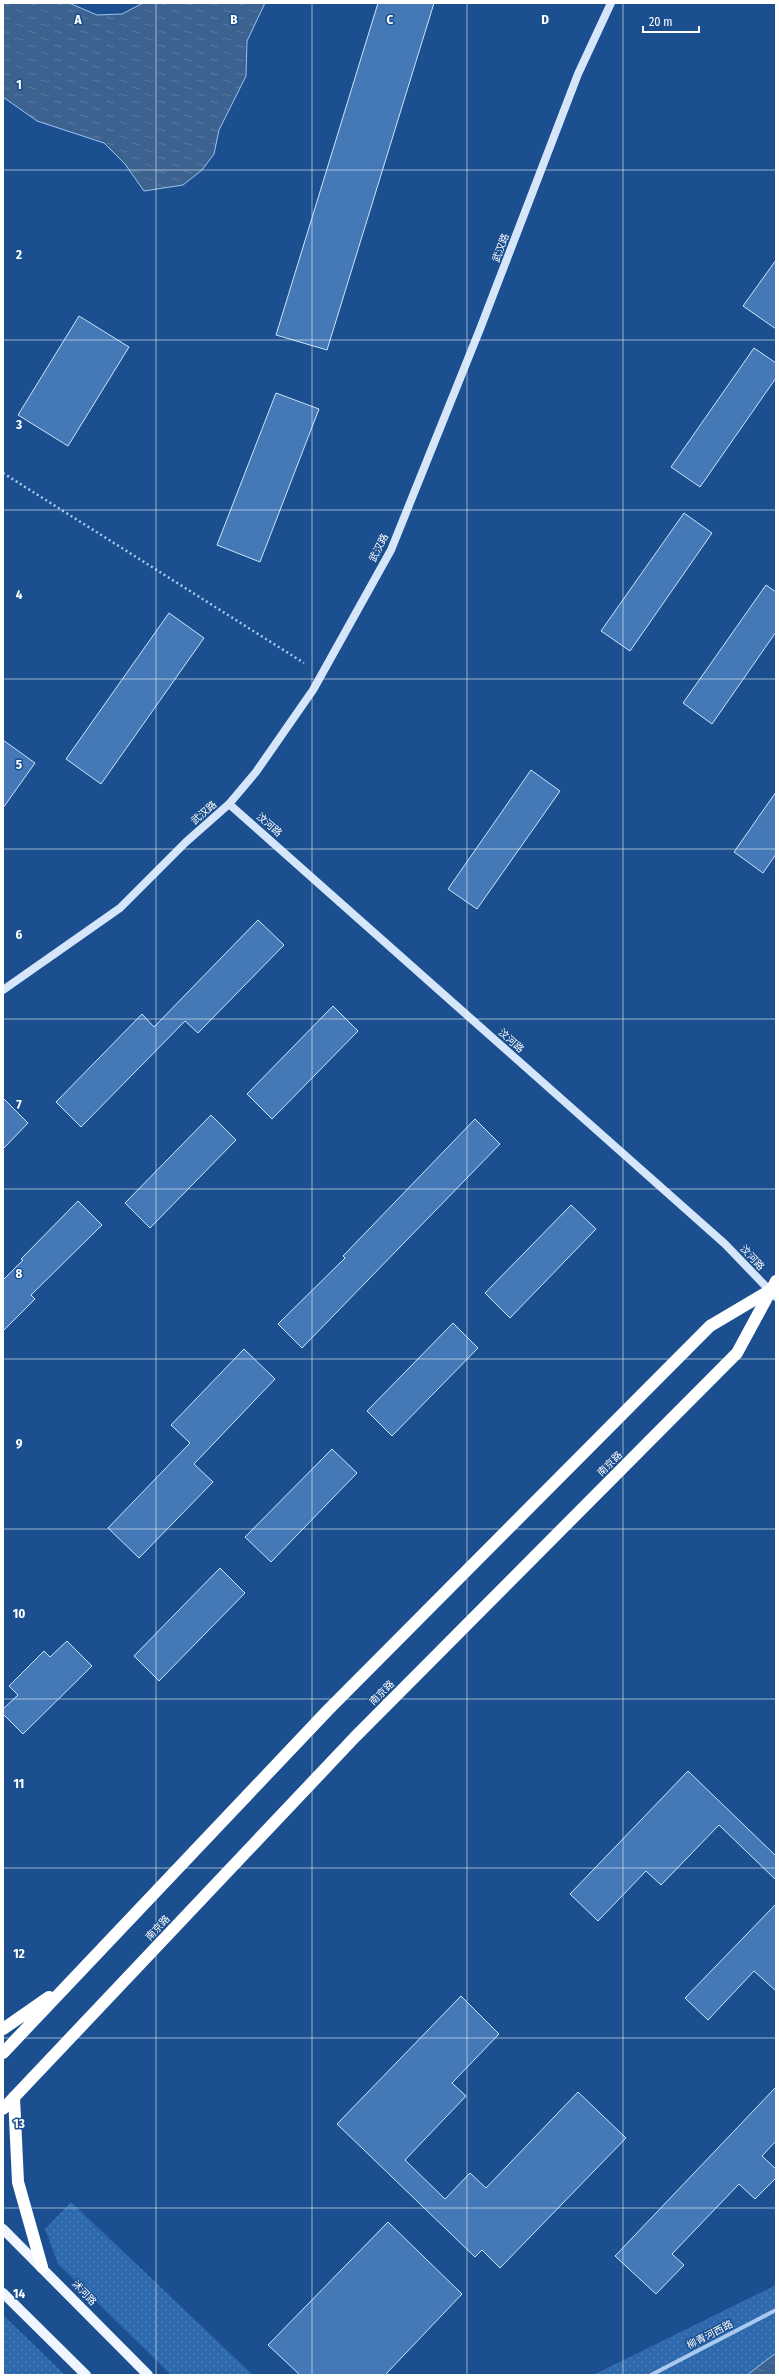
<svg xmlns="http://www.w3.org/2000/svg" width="779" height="2378" viewBox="0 0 779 2378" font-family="'Fira Sans Condensed','Noto Sans SC',sans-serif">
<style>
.green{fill:url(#green-dots)}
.water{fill:url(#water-ripples);stroke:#9cc4f0}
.building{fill:#4478b7;stroke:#cfe3fa}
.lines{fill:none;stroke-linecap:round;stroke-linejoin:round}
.path{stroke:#a9c9ee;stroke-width:2.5;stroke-dasharray:2 3;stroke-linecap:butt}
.street{stroke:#a9c9ee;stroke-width:4}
.secondary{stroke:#d6e6fa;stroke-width:8}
.primary{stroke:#f0f6ff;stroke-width:10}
.highway{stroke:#fff;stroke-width:12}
.grid{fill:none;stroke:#fff;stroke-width:1;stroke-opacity:0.55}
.labels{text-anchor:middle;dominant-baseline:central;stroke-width:3;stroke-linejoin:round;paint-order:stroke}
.street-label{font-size:10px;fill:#fff;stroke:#1b4f8f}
.grid-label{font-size:13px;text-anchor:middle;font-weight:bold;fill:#fff;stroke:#1b4f8f;stroke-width:3;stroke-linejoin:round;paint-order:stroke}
</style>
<defs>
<pattern id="green-dots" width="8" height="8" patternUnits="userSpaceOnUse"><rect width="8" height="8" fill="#2e69ad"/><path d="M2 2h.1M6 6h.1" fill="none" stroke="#4d80b9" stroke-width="1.8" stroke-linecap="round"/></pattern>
<pattern id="water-ripples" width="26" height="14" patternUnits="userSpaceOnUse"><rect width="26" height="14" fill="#3c6290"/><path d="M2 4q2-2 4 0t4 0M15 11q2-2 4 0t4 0" fill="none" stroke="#597aa1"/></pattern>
</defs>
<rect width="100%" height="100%" fill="#1b4f8f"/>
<path class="green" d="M71,2202l182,173h-82l-113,-111 -13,-35z
M776,2285v90h-183z
M3,2315l62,60h-62z"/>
<path class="water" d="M3,3h66l28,12 25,-1 21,-11h122l-18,38 -1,35 -27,54 -5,24 -12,16 -19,15 -39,6 -19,-27 -21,-21 -67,-22 -34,-24z
M776,2353v22h-29z"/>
<path class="building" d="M378,3h56l-107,347 -51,-15z
M776,260v69l-33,-23z
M79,316l50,31 -61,99 -50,-31z
M754,348l22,15v15l-76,109 -29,-20z
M276,393l43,16 -59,153 -43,-17z
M684,513l28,20 -82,118 -29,-20z
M766,585l10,7v40l-64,92 -29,-21z
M169,613l35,25 -103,146 -35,-25z
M3,740l32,23 -32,45z
M531,770l29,21 -83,118 -29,-20z
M776,792v62l-13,19 -29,-21z
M258,920l26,25 -86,88 -13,-12 -104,106 -25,-25 86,-88 12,13z
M333,1006l25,25 -86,88 -25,-25z
M3,1098l25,25 -25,26z
M211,1115l25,25 -86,88 -25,-25z
M475,1119l25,25 -198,204 -24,-24 67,-66 -2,-2z
M78,1201l24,24 -71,70 4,4 -32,32v-51l20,-20 -2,-1z
M571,1205l25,24 -86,89 -25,-25z
M453,1323l25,25 -86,88 -25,-25z
M244,1349l31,30 -81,85 19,18 -74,76 -31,-30 82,-85 -19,-18z
M332,1449l25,24 -86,89 -26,-25z
M220,1568l25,25 -86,88 -25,-25z
M67,1641l25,25 -69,68 -20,-20v-5l15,-14 -9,-9 35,-35 6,6z
M688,1771l88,85v24l-57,-55 -58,60 -15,-14 -48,50 -28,-27z
M776,1904v87l-22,-20 -46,49 -23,-22z
M461,1996l38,38 -47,49 14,13 -61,64 40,39 25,-26 16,15 92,-96 48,46 -126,130 -18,-18 -7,7 -138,-133z
M776,2087v54l-14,15 14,13v9l-21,21 -16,-15 -67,70 12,11 -28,29 -41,-38z
M388,2222l74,72 -77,81h-85l-32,-30z"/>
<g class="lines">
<path class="path" d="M3,473l301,190"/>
<path class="street" d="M651,2375l125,-65"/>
<path class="secondary" d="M229,804l496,440 51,53
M3,990l117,-82 66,-66 43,-38 27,-32 57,-82 78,-140 89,-221 98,-255 33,-71"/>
<path class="primary" d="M3,2229l145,146
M3,2293l83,82"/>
<path class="highway" d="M3,2029l46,-32
M3,2053l325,-343 382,-384 59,-35
M14,2097l4,85 24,85
M3,2109l352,-372 382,-384 39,-72"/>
</g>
<path class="grid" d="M156,3v2372M312,3v2372M467,3v2372M623,3v2372M3,170h773M3,340h773M3,510h773M3,679h773M3,849h773M3,1019h773M3,1189h773M3,1359h773M3,1529h773M3,1699h773M3,1868h773M3,2038h773M3,2208h773"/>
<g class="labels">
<g class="street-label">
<text transform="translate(501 248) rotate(-69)">武汉路</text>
<text transform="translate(379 548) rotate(-64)">武汉路</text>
<text transform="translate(204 813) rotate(-41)">武汉路</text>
<text transform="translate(269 825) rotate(41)">汶河路</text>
<text transform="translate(511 1041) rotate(42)">汶河路</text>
<text transform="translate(752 1258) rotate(47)">汶河路</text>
<text transform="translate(610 1464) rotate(-45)">南京路</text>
<text transform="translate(382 1693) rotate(-45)">南京路</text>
<text transform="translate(158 1928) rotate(-47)">南京路</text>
<text transform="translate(84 2293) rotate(46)">沭河路</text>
<text transform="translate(710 2335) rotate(-27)">柳青河西路</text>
</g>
</g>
<g class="grid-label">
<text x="78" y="24">A</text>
<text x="234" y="24">B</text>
<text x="390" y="24">C</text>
<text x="545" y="24">D</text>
<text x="19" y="89">1</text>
<text x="19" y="259">2</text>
<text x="19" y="429">3</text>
<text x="19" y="599">4</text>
<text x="19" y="769">5</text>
<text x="19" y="939">6</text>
<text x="19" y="1109">7</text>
<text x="19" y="1278">8</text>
<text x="19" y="1448">9</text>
<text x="19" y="1618">10</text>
<text x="19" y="1788">11</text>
<text x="19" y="1958">12</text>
<text x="19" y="2128">13</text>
<text x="19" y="2298">14</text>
</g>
<rect width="779" height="2378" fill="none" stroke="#ffffff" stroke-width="8"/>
<path d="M643 26v6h56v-6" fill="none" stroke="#ffffff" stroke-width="2"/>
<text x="649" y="26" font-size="12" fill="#ffffff" stroke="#1b4f8f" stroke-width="3" paint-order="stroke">20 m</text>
</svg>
